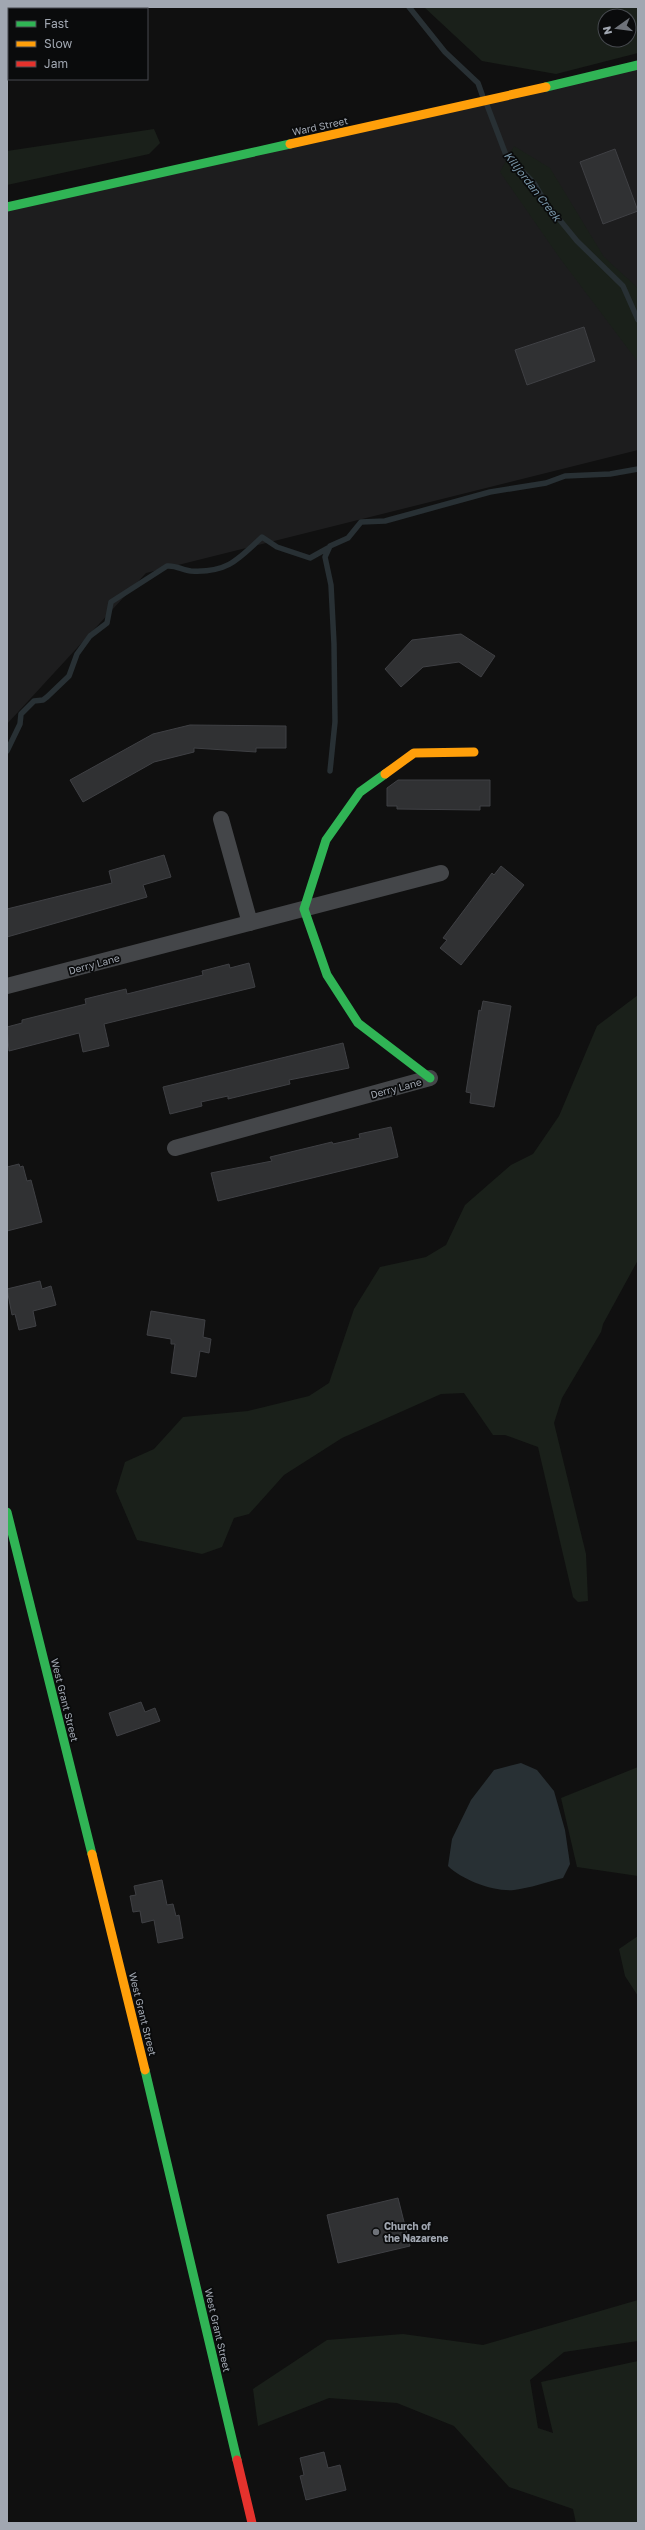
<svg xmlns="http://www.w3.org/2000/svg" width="645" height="2530" viewBox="0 0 645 2530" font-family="'Golos Text',sans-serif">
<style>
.built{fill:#1d1d1e}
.green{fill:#1a201a;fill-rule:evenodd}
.water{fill:#283034}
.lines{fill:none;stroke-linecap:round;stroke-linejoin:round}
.stream{stroke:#283034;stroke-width:5.5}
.building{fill:#303133;stroke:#3f4044}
.street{stroke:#444649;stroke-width:16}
.fast{stroke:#30b455;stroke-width:9}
.slow{stroke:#ff9f0a;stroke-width:9}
.jam{stroke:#e5322d;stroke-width:9}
.poi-dot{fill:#6e7279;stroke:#0a0b0c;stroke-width:1.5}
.labels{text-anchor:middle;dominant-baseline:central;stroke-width:3.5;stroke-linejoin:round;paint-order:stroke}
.street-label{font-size:10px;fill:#a1a7b1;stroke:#0a0b0c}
.poi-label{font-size:10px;font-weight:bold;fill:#a1a7b1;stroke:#0a0b0c;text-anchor:start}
.water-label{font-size:11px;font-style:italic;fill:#7a97aa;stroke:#0a0b0c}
</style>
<rect width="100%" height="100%" fill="#101010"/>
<path class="built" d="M638,65v385l-492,123 -139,151v-517z"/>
<path class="green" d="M424,7h214v46l-82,21 -74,-13zM605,16h24v24h-24z
M154,129l6,14 -11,11 -142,31v-34z
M514,146l36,22 54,89 34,31v74l-79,-105 -59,-85z
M638,995v265l-35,64 -2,8 -39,66 -8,25 32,131 2,47 -10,1 -5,-5 -35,-150 -33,-12h-12l-29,-42 -23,1 -99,44 -58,37 -35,39 -15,4 -12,29 -20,7 -65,-14 -21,-49 9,-29 29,-13 29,-32 65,-6 61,-15 20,-13 25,-74 26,-42 46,-10 20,-12 19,-40 46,-40 22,-11 26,-38 38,-90z
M638,1767v109l-61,-9 -16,-69z
M638,1936v60l-13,-20 -6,-27z
M638,2300v41l-74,11 -34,28 8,48 15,5 -12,-51 97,-21v162h-62l-3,-14 -64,-22 -55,-61 -57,-23 -68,-5 -71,28 -5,-37 74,-49 76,-6 80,11z"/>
<path class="water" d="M521,1763l16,7 17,21 11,39 5,34 -7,14c-16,4 -33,10 -49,12 -20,2 -52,-10 -66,-24l4,-27 19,-39 23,-30z"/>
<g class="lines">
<path class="stream" d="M409,7l36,45 33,31 5,14
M487,105l19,50 28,28 11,19 32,39 46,45 15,34
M7,751l13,-27 1,-10 13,-13 9,-1 4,-3 22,-21 8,-22 13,-18 17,-13 4,-21 56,-36c8,-1 16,4 24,5 36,2 47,-11 71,-34l15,10 33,11 18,-10
M330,771l5,-49 -1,-78 -3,-59 -6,-28 5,-11 18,-8 13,-16 24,-1 105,-29 56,-9 19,-7 45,-2 28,-5"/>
</g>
<path class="building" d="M615,149l23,62 -35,13 -23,-62z
M584,327l11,34 -68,24 -12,-35z
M461,634l34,22 -14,21 -22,-15 -36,5 -22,20 -16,-18 27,-29z
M190,725l96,1v22h-30v4l-62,-4v4l-40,10 -71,40 -13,-22 83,-46z
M398,780h92v26h-10v4l-83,-1v-3h-10v-18z
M164,855l7,22 -28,8 4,12 -140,40v-28l105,-26 -3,-12z
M501,866l23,19 -63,80 -21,-17 7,-8 -4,-2 49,-65 2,2z
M249,963l6,24 -151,37 5,22 -26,6 -4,-19 -70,18 -2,-24 15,-4v-3l64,-16 -1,-5 41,-10 1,5 76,-19 -1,-4 27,-7 1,4z
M483,1001l28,5 -17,101 -24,-4 1,-10 -5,-1 13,-82 2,1z
M343,1043l6,25 -60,12 1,4 -62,15v-3l-27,6 1,4 -32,8 -7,-27z
M391,1127l7,30 -180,44 -7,-28 61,-12 -2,-4 62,-15 1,2 27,-6 -1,-4z
M19,1164l1,3 3,-1 4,15 4,-1 11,42 -35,9v-64z
M40,1281l2,8 9,-3 5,19 -23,6 3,15 -17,4 -4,-16 -3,1 -5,-26z
M151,1311l54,9 -2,17 8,2 -2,14 -9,-2 -4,26 -25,-4 4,-29h-4v-5l-24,-4z
M141,1702l4,10 10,-4 5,13 -43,15 -8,-23z
M162,1880l5,25 6,-1 3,12 3,-1 4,23 -25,5 -4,-23 -12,3 -2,-12 -7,1 -3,-16 6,-1 -2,-9z
M398,2198l12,48 -72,17 -11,-48z
M324,2452l4,16 12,-3 6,25 -40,10 -6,-24 4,-1 -4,-17z"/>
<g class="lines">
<path class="street" d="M221,819l29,104
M7,986l434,-113
M175,1148l255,-70"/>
<path class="fast" d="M546,87l92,-22
M7,207l283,-63
M385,774l-25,18 -34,48 -22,69 23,66 31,48 72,55
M7,1512l85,342
M145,2070l92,390"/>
<path class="slow" d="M290,144l256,-57
M385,774l29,-21 60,-1
M92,1854l53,216"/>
<path class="jam" d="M237,2460l15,63"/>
</g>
<circle class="poi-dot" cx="376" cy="2232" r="4"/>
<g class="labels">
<g class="street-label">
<text transform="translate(320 126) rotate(-12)">Ward Street</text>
<text transform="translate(94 964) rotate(-15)">Derry Lane</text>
<text transform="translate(396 1088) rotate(-15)">Derry Lane</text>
<text transform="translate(65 1700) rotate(76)">West Grant Street</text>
<text transform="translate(143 2014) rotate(76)">West Grant Street</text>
<text transform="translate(218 2330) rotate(77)">West Grant Street</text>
</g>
<g class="poi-label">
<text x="384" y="2226">Church of<tspan x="384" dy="12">the Nazarene</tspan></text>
</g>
<g class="water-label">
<text transform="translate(533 186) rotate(52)">Killjordan Creek</text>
</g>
</g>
<rect width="645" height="2530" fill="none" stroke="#a1a7b1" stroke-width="16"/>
<rect x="8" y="8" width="140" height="72" fill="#0a0b0c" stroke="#46494e"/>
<rect x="16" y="21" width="20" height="6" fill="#30b455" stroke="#46494e"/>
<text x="44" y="28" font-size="12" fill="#a1a7b1">Fast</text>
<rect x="16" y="41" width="20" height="6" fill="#ff9f0a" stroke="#46494e"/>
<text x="44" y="48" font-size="12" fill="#a1a7b1">Slow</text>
<rect x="16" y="61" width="20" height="6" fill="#e5322d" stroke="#46494e"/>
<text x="44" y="68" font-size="12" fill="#a1a7b1">Jam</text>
<g transform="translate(617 28) rotate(256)"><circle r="19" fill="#0a0b0c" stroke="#46494e"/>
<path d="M0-3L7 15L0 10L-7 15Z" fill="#6e7279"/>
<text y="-6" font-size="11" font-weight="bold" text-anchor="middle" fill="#a1a7b1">N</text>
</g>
</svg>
